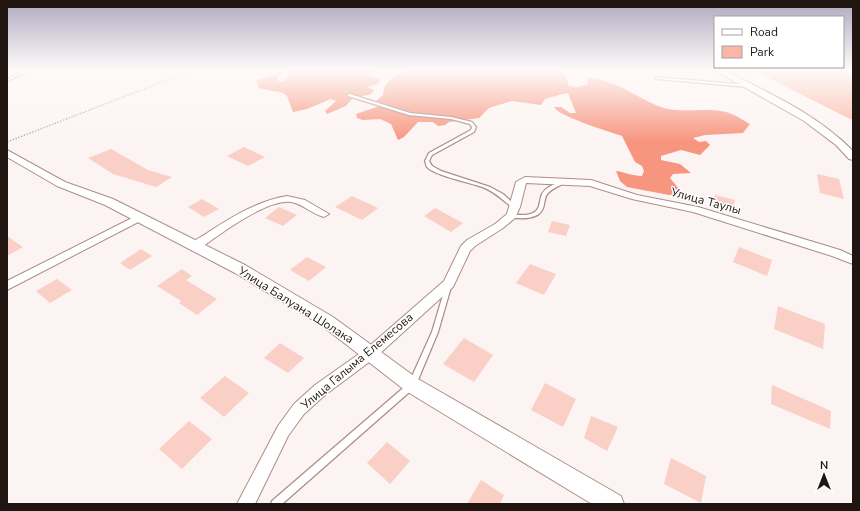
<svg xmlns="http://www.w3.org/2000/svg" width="860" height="511" viewBox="0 0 860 511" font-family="'Nunito Sans',sans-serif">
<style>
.green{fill:#fcb6a7}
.forest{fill:#f7957f}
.building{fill:#f9cfc6}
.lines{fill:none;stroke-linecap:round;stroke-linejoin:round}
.service-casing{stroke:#ae8d85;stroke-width:2.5}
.minor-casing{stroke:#ae8d85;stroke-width:2}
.tertiary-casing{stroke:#ae8d85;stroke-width:2}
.path{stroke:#b9b0ae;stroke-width:1.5;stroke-dasharray:1.5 1.5;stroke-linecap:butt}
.service{fill:#fff;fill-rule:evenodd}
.minor{fill:#fff;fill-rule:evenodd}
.tertiary{fill:#fff;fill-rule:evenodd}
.labels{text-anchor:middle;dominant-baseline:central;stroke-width:3;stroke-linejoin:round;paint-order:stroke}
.street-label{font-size:12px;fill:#211512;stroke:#fff}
</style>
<rect width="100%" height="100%" fill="#fcf4f2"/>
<path class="green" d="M753,70h100v50l-7,-3z"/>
<path class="forest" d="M288,70h99l-15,3 -2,2 9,4 1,2 -2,3 -11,3 7,3 -3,4 -19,5 -6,7 -19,8 -2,-3 11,-10 -5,-2 -24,10 -14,3 -6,-16 -4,-3 -24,-5 -3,-8 16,-4 7,-5 5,1 -7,7 3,3 5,-2 5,-6z
M401,70h158l6,5 4,11 8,1 11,-3 -1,-6c24,-1 52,21 74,29 18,7 45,0 65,5 8,2 17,8 24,12l-7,9 -38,2 -12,3 6,4 7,-1 4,4 -10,10 -19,-5 -20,6v4l19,4 11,9 -18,1 -3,4 9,11 -1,5 -9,1 -42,-8 -7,-6 -4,-10c9,1 16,5 26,5l2,-5 -2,-5 -7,-4 -13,-26c-12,-4 -64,-20 -68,-29h7l9,6h6l-8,-20c-8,1 -15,4 -23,6l-4,6 -29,-4 -23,7 -10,10 -30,4 -4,3 -7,1 -5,-4h-15l-14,15 -6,3 -7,-16 -11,-5 -17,1 -6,-2 -1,-4c10,-3 18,-7 29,-9l-9,-4 7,-6c1,-12 9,-18 19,-22l1,-2z"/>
<path class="building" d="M244,147l21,10 -17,9 -21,-10z
M111,149l37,21 24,7 -16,10 -43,-13 -25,-16z
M817,174l22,5 5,20 -24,-6z
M715,195l20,5 -3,12 -21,-6z
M352,196l26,12 -16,12 -27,-13z
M202,199l17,10 -15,8 -16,-10z
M279,207l18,8 -14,11 -18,-8z
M435,208l28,15 -12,9 -27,-16z
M552,221l18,4 -4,11 -18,-4z
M7,236l16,11 -16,9z
M739,247l33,13 -5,16 -34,-14z
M141,249l11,7 -22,14 -10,-7z
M307,257l19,10 -17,14 -19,-11z
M530,264l26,10 -12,21 -28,-12z
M182,269l10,7 -6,4 31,19 -20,16 -18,-12 2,-2 -24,-15z
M57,279l15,11 -22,13 -14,-12z
M778,306l47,18 -2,25 -49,-20z
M464,338l29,17 -19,27 -31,-18z
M280,343l24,15 -16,15 -24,-15z
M225,376l24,17 -25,24 -24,-19z
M545,383l31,16 -13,28 -32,-17z
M772,385l59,26 -1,18 -59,-25z
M591,416l27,11 -11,24 -23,-13z
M189,421l23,18 -30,30 -23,-20z
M387,442l23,19 -20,23 -23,-21z
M671,458l35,18 -5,27 -37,-19z
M481,480l23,15 -4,9h-33z"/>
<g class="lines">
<g class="service-casing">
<path id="service" d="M25,70h5l-23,11v-2z
M656,77l92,8 2,1 -2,1 -91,-8 -2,-1z
M348,94h2l60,19 41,4 21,5 4,5 -2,5 -42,23 -3,6 3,5 9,5 49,16 13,7 14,13 -2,1h-2c-9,-7 -17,-15 -28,-20 -12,-5 -50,-12 -58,-21 -1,-2 -1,-4 -2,-6l4,-8 42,-23 1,-3 -2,-3 -19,-5 -42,-4 -61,-19z
M560,182h4v1c-5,3 -11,5 -16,10 -4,4 -3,10 -5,15 -4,12 -23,11 -34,9l-1,-1 1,-1 2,-1c7,1 16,2 22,-1 8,-3 6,-13 9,-19 4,-7 11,-9 18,-12z
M446,285h4l1,2 -13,45 -23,55 -133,117h-11l1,-3 137,-118 23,-51z"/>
</g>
<g class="minor-casing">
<path id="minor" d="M525,177l66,3 46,15 61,12 142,43 13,6v8l-21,-8 -139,-44 -61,-13 -42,-13 -64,-3 -6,24 -5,11 -12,10 -28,18 -5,5 -17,36 -77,70 -51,38 -21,19 -16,22 -33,68h-18l41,-78 16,-22 21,-19 51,-36 78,-68 17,-35 6,-6 28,-16 12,-10 9,-32z
M287,196l18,4 24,14 -5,3c-12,-3 -21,-13 -33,-15 -25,-3 -72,33 -92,47h-8l-1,-3c3,-6 12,-9 17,-13 25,-16 50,-32 80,-37z
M140,214l5,3 -1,2 -137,71v-9z"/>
</g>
<g class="tertiary-casing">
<path id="tertiary" d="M714,70h10c45,23 93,44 129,81v9l-4,-1 -13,-14 -32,-24z
M7,150l58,32 48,17 132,66 88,52 85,62 203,117 3,8h-32l-186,-113 -85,-66 -86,-52 -130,-68 -48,-19 -50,-29z"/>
</g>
<path class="path" d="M7,142l186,-72"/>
<use href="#service" class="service"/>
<use href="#minor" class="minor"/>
<use href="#tertiary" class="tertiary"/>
</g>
<linearGradient id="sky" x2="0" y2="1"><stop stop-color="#aea8be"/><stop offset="0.49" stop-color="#fefaf9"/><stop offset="1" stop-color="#fefaf9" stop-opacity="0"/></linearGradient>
<rect width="860" height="142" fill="url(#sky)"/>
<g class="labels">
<g class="street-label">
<text transform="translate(706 201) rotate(15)">Улица Таулы</text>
<text transform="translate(296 305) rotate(32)">Улица Балуана Шолака</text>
<text transform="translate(357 361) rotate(-40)">Улица Галыма Елемесова</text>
</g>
</g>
<rect width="860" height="511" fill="none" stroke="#211512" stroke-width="16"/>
<rect x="714" y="16" width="130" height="52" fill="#ffffff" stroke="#a6a1a0"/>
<rect x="722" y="29" width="20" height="6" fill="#ffffff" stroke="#a6a1a0"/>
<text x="750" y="36" font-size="12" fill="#211512">Road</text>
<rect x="722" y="46" width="20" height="12" fill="#fcb6a7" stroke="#a6a1a0"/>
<text x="750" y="56" font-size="12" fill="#211512">Park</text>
<g transform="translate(824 475)" stroke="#ffffff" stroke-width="3" paint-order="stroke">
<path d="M0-3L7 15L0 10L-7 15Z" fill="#211512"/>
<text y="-6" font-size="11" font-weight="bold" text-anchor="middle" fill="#211512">N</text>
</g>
</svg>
